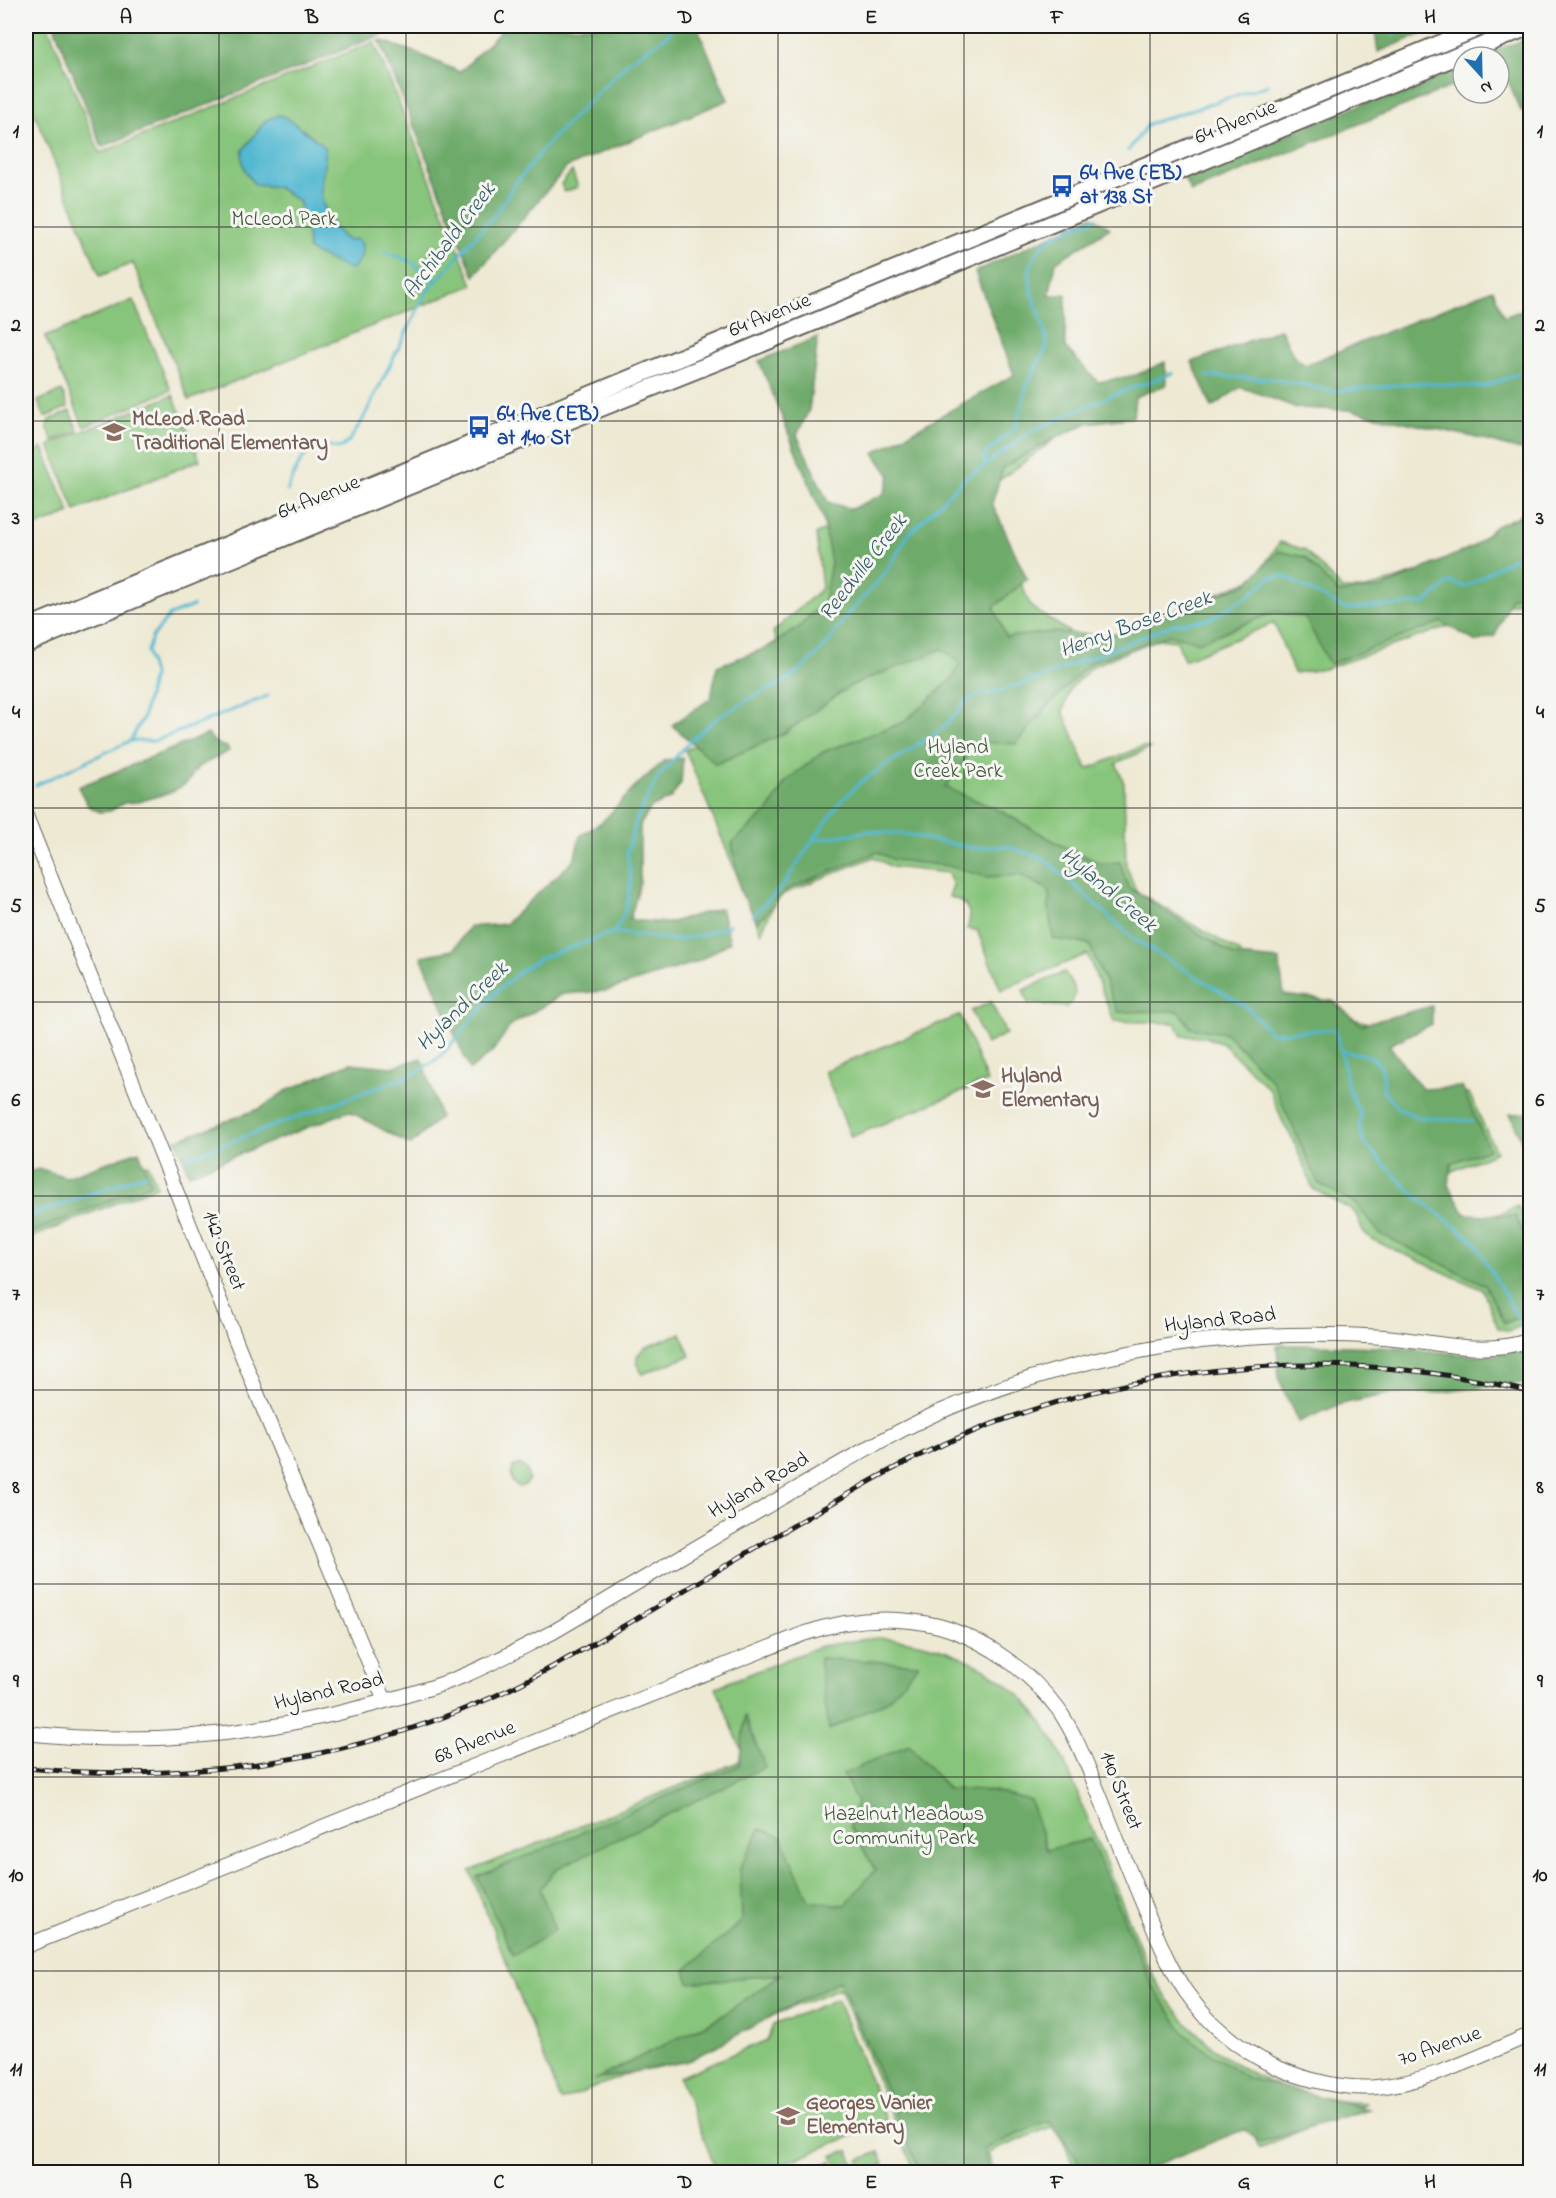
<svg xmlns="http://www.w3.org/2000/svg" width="1556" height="2198" viewBox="0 0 1556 2198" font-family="'Indie Flower',sans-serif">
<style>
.green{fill:#88c57b;stroke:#52704c;stroke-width:1.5}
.forest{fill:#6eaa6b;stroke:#456344;stroke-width:1.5}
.water{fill:#53b8d1;stroke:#386a76;stroke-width:1.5}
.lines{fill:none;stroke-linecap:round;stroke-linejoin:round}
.stream{stroke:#53b8d1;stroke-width:3}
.minor-casing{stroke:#66645c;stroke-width:16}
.major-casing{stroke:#66645c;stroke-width:20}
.minor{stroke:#fff;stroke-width:14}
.major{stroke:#fff;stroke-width:16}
.rail-casing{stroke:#1c1c1c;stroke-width:5}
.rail{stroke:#f6f6f2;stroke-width:3;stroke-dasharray:9;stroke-linecap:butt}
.grid{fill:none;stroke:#1c1c1c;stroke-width:1.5;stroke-opacity:0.55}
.labels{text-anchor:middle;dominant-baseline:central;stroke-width:6;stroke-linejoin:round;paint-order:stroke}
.street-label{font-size:21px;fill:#1c1c1c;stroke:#f6f6f2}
.transit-label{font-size:21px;font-weight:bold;fill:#164399;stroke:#f6f6f2;text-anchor:start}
.park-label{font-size:21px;fill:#42573d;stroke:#f6f6f2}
.education-label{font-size:21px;font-weight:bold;fill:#785e54;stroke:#f6f6f2;text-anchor:start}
.water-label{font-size:22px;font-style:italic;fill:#325a64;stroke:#f6f6f2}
.neatline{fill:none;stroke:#1c1c1c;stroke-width:2}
.grid-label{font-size:20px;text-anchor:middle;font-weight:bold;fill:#1c1c1c}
</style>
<rect width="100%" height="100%" fill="#f6f6f2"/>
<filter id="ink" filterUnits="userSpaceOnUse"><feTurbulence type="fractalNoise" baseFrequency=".0167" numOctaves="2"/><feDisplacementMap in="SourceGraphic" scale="12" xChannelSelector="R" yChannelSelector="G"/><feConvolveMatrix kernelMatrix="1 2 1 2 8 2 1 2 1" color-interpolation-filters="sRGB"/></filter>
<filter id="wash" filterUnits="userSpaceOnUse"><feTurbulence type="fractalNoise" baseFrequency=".008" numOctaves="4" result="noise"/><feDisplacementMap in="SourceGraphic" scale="24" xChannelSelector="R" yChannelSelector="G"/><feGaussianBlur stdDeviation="1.35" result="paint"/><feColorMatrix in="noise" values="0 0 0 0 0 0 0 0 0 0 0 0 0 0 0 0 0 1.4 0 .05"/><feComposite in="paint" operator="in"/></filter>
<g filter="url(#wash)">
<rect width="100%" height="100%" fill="#eee9d3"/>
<path class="green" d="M26,26h22l52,127 274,-111 99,243 -284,115 -56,-137 -33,13 -74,-184z
M572,171l6,16 -14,5 -3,-8z
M133,300l38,90 -87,37 -39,-90z
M62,391l6,16 -23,10 -7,-16z
M173,395l27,65 -125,51 -26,-66z
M70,411l8,20 -25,10 -6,-15 2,-6z
M1083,418l-99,74 47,115 44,29 46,-3 134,-55 25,-36 25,8 37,39h24l105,-34 59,-23v66l-205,71 -31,4 -20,-50 -90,37 -7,-19 -19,-2 -65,27 -23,23 -7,22 24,58 54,-22 10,1 -35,15 8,20 2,82 10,26 102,60 40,48 98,26 30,70 63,-2 27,59 -55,24 22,53 55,-23 12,30v87l-21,8 -11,-3 -15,-38 -112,-51 -8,-8 -8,-19 -42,-23 -20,-50 -9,-14 -14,-35 -47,-46 -17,-7 -24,-1 -7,-13 -61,-2 -27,-67 -86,36 -24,-60 -10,-1c7,-16 -1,-29 -18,-32l4,-12 -5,-12 -56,-6 -18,-10 -96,39 -17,37 -76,-183 116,-49 -28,-69 49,-44 -6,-54 85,-35z
M43,448l27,65 -44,18v-76z
M1065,972c8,15 17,23 1,35l-38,-4 -5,-13z
M991,1002l15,32 -20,10 -15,-33z
M960,1015l27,66 -136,56 -27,-66z
M148,1164l9,22 -131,54v-37l92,-34z
M681,1333l9,23 -48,18 -5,-12v-6l7,-8z
M520,1464l7,6 2,10 -4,5 -6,2 -7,-5 -1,-6 2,-9z
M872,1638c71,1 139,32 177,95 18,29 29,64 43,96 19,46 38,93 57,140 46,83 121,131 218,134l-108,45 -10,-25 -123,49h-50l-20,-47 -68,28 7,19h-80l-75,-184 -279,113 -91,-230 275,-112 -29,-72 105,-41z
M837,1999l50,123 -125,50h-45l-38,-95 88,-37 6,-15z
M848,2150l10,22h-19l-7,-16z
M879,2152l5,13 -20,7 -5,-12z
M831,2162l4,10h-37l8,-4z"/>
<path class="forest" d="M54,26h338l1,4 -291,117z
M501,26h196l31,74 -161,67 -93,109 -95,-236 35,12 46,20 41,-41z
M1374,26h68l-64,26z
M1530,37v69l-9,5 -19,-44 -3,1v-11h-19z
M1463,64v18l-272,110 -8,-16z
M1092,216l18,12 -54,34 -7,34 17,-2 -1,53 33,35 38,-7 29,-13 1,23 -31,12 -2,20 -46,6 -45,22 -39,23 -11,35 35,76 -33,28 12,30 47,-5 56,4 137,-52 33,-33 26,6 33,36 44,-5 92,-42 22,-20 34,-15v80l-19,7 -16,38 -19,6 -34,-20 -113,42 -24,-47 -30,-5 -76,30 -29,-7 -79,27 -44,45 -31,37 -39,-2 -32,45 58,25 56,32 41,19 20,-1 8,25 77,50 30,19 44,4 5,35 49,6 28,24 71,-19v18l-43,21 33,44 40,-2 27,62 -38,14 -2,23 16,28 51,2 14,34v64l-26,9 -19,-38 -105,-51 -25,-31 -37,-20 -46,-102 -46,-48 -35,-5 -12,-17 -61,1 -29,-68 -36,-5 -4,-27v-22l-29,-15 -33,2 -39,-11 -54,-6 -17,-8 -89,37 -30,33 -18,-31 -8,-48 37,-33 17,-29 37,-29 81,-30 48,-43 8,-16 -18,-14 -92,37 -67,48 -67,30 -44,-39 39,-27 6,-32 49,-18 31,-19 27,-28 7,-38 -8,-45 -64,-157 59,-24 -9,73 -12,25 31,67 23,7 33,-15 6,-18 -16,-23 140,-78 -39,-103z
M1493,289l11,28 26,-10v137l-10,6 -47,-13 -123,-27 -53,-2 -56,-21 -29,20 -20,-45 89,-33 12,26 12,10z
M208,734c5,8 10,11 19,13l2,4 -31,16 -11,16 -15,9 -34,10 -14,1 -14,8 -10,1 -12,-6 -10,-19z
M683,758l-2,25 -10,15 -20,10 -11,17v58l-10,37 38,3 53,-15 9,34 -33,20 -91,29 -43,3 -52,31 -19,27 -22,18 -49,-114 32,-6 16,-23 36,-3 69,-64 6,-24 23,-15 34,-36 28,-25z
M422,1058l18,59 -29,28 -62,-34 -160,63 -13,-34 85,-32 23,-16 66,-29 42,4z
M1530,1113v48l-20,-47z
M139,1151l12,33 -125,51v-63l15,-3 25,8z
M1277,1345c45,0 90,1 134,4 45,4 76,13 119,-2v39l-10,-3 -86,10 -44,1 -49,10 -43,18 -19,-42z
M819,1658l100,6 -31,36 -59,30z
M745,1715l20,52 -209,102 -16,20 15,41 -42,26 -36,-79 262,-112z
M909,1745l39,44 45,2 37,9 17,50 43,-11 63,148 34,49 60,42 122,31 -109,33 -15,-13 -107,43h-55l-8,-16 -26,-36 -66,30 9,22h-72l-80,-192 -152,81 -94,19 126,-63 61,-43 -92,9 -4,-13 57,-49 -2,-53 20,-39 21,7 28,65 36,4 30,-35 -25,-44 7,-24 -14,-28z"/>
<path class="water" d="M279,115l8,3 34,25 4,6c1,13 -3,25 -4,37 -1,20 10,42 26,54l11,-1c10,10 3,21 -6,30 -7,0 -32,-14 -42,-18l-2,-3 -1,-20 -8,-27 -22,-14 -21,-2c-9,-8 -16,-22 -13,-35l23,-30z"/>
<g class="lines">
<path class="stream" d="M1394,35l5,-9
M1128,151l20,-27 120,-39
M384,252l26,9 26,20
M1208,376l63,3 65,12 82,-8 64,4 42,-15h6
M984,466l1,-12 31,-27 11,-42 20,-39 -4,-22 -11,-30 -3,-24 5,-13 7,-10 13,-11 42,-18
M287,491c7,-16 14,-42 35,-45 6,-1 13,2 19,2l8,-7 13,-20 64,-128 69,-79 19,-29 35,-43 80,-81 39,-26 6,-9
M130,741h25l113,-45
M36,785l94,-44 13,-23 10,-43 -6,-24 5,-14 18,-22 23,-9
M813,840l28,-39 21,-20 81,-53 24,-27 7,-4 26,-6 39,-13 135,-54 36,-5 38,-23 23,-19 13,-1 61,33h4l77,-6 23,-21 17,5 36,-23 28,-12
M752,916l29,-28 32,-48 56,-9 35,3 68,14 35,-2 39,14 88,79 113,68 24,26 64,-4 6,22c29,4 47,6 42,41l16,17 19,8 55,4
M614,932l8,-13 6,-18 3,-22 -4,-25 9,-34 23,-44 32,-36 26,-22 34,-20 29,-14 26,-19 21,-21 17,-25 42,-47 22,-37 58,-58 18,-11 47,-35 79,-35 63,-23
M1341,1051l8,40 12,24 -2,10 5,18 47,49 64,50 50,89
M1525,1129l5,2
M189,1157l225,-83 26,-17 57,-66 26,-22 18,-11 73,-26 62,8 26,-5 28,-10
M26,1217l120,-43"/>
</g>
</g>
<g filter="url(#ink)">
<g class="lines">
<g class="minor-casing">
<path id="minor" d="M26,816l239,597 120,288
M26,1733c114,13 226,3 337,-26 34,-9 68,-18 100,-31 31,-13 60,-29 90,-44 70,-41 139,-82 209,-123 57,-33 114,-68 175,-96 83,-36 174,-60 264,-72 61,-7 123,-8 184,-4 48,4 98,20 145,3
M26,1946l777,-312c45,-16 89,-19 136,-8 19,5 37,14 54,24 25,16 47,35 65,59 18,26 29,56 41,85 17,42 33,86 52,128 10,24 20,48 35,70 23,33 54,58 90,75 29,13 69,23 101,20 54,-5 104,-32 153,-52"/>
</g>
<g class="major-casing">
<path id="major" d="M26,628l1457,-602
M26,644l514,-212 199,-79 791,-327"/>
</g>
<use href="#minor" class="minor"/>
<use href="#major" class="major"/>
<g class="rail-casing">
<path id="rail" d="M26,1768c159,15 315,-4 462,-69 49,-21 95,-50 141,-76 83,-49 165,-99 249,-146 200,-110 432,-140 652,-85"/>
</g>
<use href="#rail" class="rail"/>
</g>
</g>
<path class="grid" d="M219,26v2146M406,26v2146M592,26v2146M778,26v2146M964,26v2146M1150,26v2146M1337,26v2146M26,227h1504M26,421h1504M26,614h1504M26,808h1504M26,1002h1504M26,1196h1504M26,1390h1504M26,1584h1504M26,1777h1504M26,1971h1504"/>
<defs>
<g id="bus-bare" transform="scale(1.8)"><path d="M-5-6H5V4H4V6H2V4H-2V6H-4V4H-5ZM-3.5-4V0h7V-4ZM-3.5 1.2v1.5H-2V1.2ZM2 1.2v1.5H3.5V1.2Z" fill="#1a4fb4" stroke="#f6f6f2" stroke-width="2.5" paint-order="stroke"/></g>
<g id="school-bare" transform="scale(1.8)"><path d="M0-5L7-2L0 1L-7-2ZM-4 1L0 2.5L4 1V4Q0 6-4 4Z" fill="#8d6e63" stroke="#f6f6f2" stroke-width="2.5" paint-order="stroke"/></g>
</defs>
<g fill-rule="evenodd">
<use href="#bus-bare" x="1062" y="186"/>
<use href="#bus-bare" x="479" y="427"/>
<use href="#school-bare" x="114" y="432"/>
<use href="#school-bare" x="983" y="1089"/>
<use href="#school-bare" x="788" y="2116"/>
</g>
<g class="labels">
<g class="street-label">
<text transform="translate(1236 123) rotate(-22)">64 Avenue</text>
<text transform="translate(770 316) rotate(-22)">64 Avenue</text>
<text transform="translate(319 498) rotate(-22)">64 Avenue</text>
<text transform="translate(223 1251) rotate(68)">142 Street</text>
<text transform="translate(1220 1321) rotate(-6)">Hyland Road</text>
<text transform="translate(759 1486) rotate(-30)">Hyland Road</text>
<text transform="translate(329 1692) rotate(-13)">Hyland Road</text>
<text transform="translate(475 1743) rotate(-22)">68 Avenue</text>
<text transform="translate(1120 1791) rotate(68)">140 Street</text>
<text transform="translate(1440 2047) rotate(-19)">70 Avenue</text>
</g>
<g class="transit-label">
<text x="1080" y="174">64 Ave (EB)<tspan x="1080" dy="24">at 138 St</tspan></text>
<text x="497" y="415">64 Ave (EB)<tspan x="497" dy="24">at 140 St</tspan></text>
</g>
<g class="park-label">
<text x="284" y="220">McLeod Park</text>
<text x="958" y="748">Hyland<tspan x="958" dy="24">Creek Park</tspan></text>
<text x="904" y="1815">Hazelnut Meadows<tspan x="904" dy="24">Community Park</tspan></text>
</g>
<g class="education-label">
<text x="132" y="420">McLeod Road<tspan x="132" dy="24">Traditional Elementary</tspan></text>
<text x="1001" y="1077">Hyland<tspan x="1001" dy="24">Elementary</tspan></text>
<text x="806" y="2104">Georges Vanier<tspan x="806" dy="24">Elementary</tspan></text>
</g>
<g class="water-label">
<text transform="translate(450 241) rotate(-53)">Archibald Creek</text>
<text transform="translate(864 568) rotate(-52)">Reedville Creek</text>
<text transform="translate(1136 625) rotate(-20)">Henry Bose Creek</text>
<text transform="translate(1108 891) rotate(40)">Hyland Creek</text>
<text transform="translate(463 1007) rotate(-44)">Hyland Creek</text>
</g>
</g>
<rect width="1556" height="2198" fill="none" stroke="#f6f6f2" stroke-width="66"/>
<g transform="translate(1481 75) rotate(158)"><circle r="28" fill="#f6f6f2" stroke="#9f9f9c" stroke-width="1.5"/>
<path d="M0-4.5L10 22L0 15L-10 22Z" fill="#1f6fb2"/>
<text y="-9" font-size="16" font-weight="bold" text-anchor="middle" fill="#1c1c1c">N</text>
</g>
<rect x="33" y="33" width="1490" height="2132" class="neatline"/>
<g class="grid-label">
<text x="126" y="23">A</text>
<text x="312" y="23">B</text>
<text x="499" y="23">C</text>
<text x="685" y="23">D</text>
<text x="871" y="23">E</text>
<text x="1057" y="23">F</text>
<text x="1244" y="23">G</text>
<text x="1430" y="23">H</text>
<text x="16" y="137">1</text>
<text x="1540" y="137">1</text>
<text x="16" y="331">2</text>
<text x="1540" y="331">2</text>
<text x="16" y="524">3</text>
<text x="1540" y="524">3</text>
<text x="16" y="718">4</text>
<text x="1540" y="718">4</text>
<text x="16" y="912">5</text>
<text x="1540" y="912">5</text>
<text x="16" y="1106">6</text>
<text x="1540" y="1106">6</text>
<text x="16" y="1300">7</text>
<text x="1540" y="1300">7</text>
<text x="16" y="1493">8</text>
<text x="1540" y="1493">8</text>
<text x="16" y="1687">9</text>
<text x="1540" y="1687">9</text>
<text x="16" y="1881">10</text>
<text x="1540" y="1881">10</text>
<text x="16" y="2075">11</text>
<text x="1540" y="2075">11</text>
<text x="126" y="2188">A</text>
<text x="312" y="2188">B</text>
<text x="499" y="2188">C</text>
<text x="685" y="2188">D</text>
<text x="871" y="2188">E</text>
<text x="1057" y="2188">F</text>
<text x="1244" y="2188">G</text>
<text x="1430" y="2188">H</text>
</g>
</svg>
